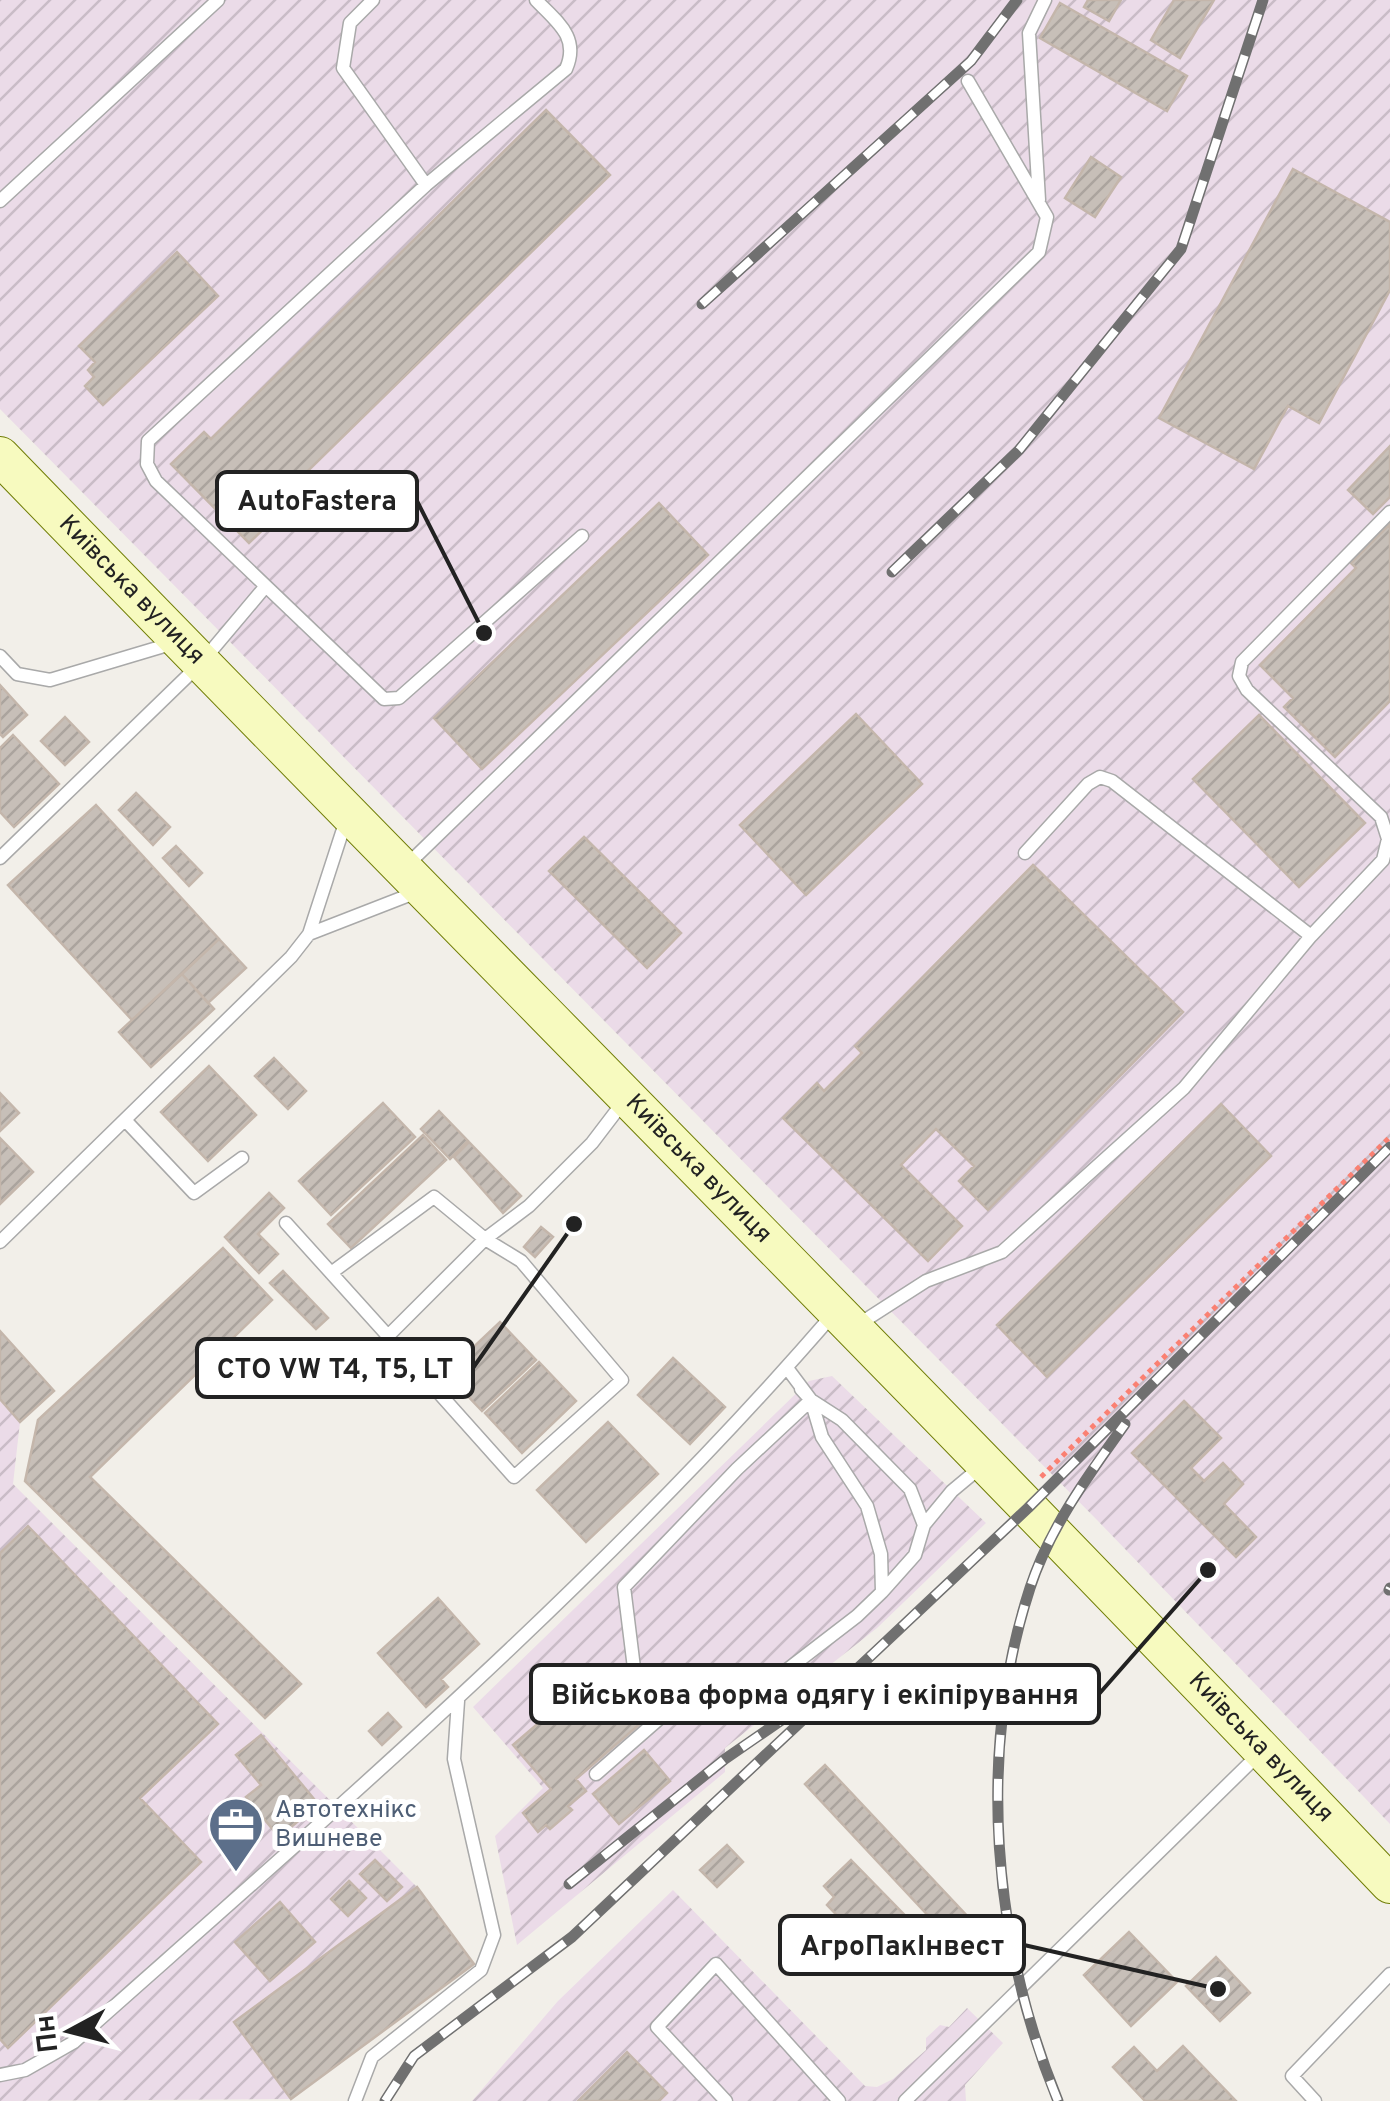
<svg xmlns="http://www.w3.org/2000/svg" width="1390" height="2101" viewBox="0 0 1390 2101" font-family="Overpass,sans-serif">
<style>
.industrial{fill:url(#industrial-furrows)}
.building{fill:url(#building-hatch);stroke:#c4b6ab;stroke-width:2.5}
.lines{fill:none;stroke-linecap:round;stroke-linejoin:round}
.service-casing{stroke:#a9a9a9;stroke-width:15}
.secondary-casing{stroke:#707d05;stroke-width:40}
.path{stroke:#fa8072;stroke-width:5;stroke-dasharray:5 5;stroke-linecap:butt}
.service{stroke:#fff;stroke-width:12}
.secondary{stroke:#f7fabf;stroke-width:38}
.rail-casing{stroke:#707070;stroke-width:11}
.rail{stroke:#fff;stroke-width:8;stroke-dasharray:22;stroke-linecap:butt}
.labels{text-anchor:middle;dominant-baseline:central;stroke-width:10;stroke-linejoin:round;paint-order:stroke}
.street-label{font-size:25px;fill:#222;stroke:#fff}
.service-label{font-size:25px;fill:#4e5e75;stroke:#fff;text-anchor:start}
.leader{fill:none;stroke:#222;stroke-width:4}
.callout-dot{fill:#222;stroke:#fff;stroke-width:4}
.callout{fill:#fff;stroke:#222;stroke-width:4}
.callout-label{font-size:28px;text-anchor:middle;font-weight:bold;fill:#222}
</style>
<defs>
<pattern id="industrial-furrows" width="10" height="10" patternUnits="userSpaceOnUse" patternTransform="scale(2.5)"><rect width="10" height="10" fill="#ebdbe8"/><path d="M-1 1l2-2M0 10L10 0M9 11l2-2" fill="none" stroke="#c9bcc7"/></pattern>
<pattern id="building-hatch" width="6" height="6" patternUnits="userSpaceOnUse" patternTransform="scale(2.5)"><rect width="6" height="6" fill="#c7bfb8"/><path d="M-1 1l2-2M0 6l6-6M5 7l2-2" fill="none" stroke="#aba49e"/></pattern>
</defs>
<rect width="100%" height="100%" fill="#f2efe9"/>
<path class="industrial" d="M0,0h1390v1824l-291,-302 -1099,-1113z
M832,1376l154,147 -109,105 -152,120v24l-208,173 -22,-109 48,-48 -70,-81 336,-326z
M0,1401l20,21 -7,62 404,403 57,77 -183,135 -291,2z
M673,1890l192,196 12,1 16,-8 33,-29v-12l14,-13 9,2 18,-19 36,35 -38,42 1,16h-494l86,-100z"/>
<path class="building" d="M1088,0h33l-12,21 -25,-14z
M1174,0h40l-34,58 -29,-18z
M1060,3l127,73 -20,35 -127,-73z
M546,110l64,65 -336,329 7,8 -32,31 -78,-79 33,-32 7,7z
M1091,157l30,20 -26,40 -30,-19z
M1293,169l97,53v68l-71,133 -31,-17 -34,63 -95,-51z
M177,252l41,44 -115,109 -18,-19 9,-9 -6,-7 7,-8 -16,-16z
M1390,446v51l-17,17 -25,-24z
M659,503l49,52 -226,214 -48,-51z
M1390,524v177l-55,56 -51,-50 9,-9 -33,-33 96,-97 -5,-5z
M0,685l27,30 -24,22 -3,-3z
M856,714l66,70 -116,111 -66,-70z
M1259,715l106,108 -66,64 -106,-108z
M65,717l24,25 -24,23 -24,-24z
M13,735l46,49 -45,43 -14,-15v-64z
M136,793l34,34 -17,18 -34,-35z
M96,805l123,134 -87,81 -124,-135z
M584,837l97,96 -34,35 -98,-97z
M176,846l26,27 -13,13 -26,-28z
M1033,865l150,147 -195,198 -29,-29 15,-15 -38,-37 -35,36 61,61 -34,35 -145,-143 34,-35 7,8 38,-38 -7,-7z
M219,939l27,29 -38,35 -26,-29z
M182,974l32,35 -63,58 -32,-35z
M274,1058l32,33 -18,18 -33,-33z
M209,1066l47,49 -48,46 -47,-49z
M0,1093l19,20 -19,18z
M383,1103l32,34 -84,78 -32,-34z
M1221,1104l50,52 -224,221 -50,-52z
M439,1111l29,30 -18,18 -29,-30z
M423,1135l23,25 -95,88 -23,-24z
M0,1138l33,34 -33,32z
M469,1142l52,54 -18,17 -49,-56z
M269,1193l15,15 -26,26 20,20 -19,19 -34,-36z
M541,1227l12,10 -18,20 -11,-10z
M223,1248l49,52 -182,177 211,207 -36,34 -240,-237 13,-61z
M283,1271l45,47 -12,11 -46,-46z
M500,1322l36,38 -54,51 -36,-38z
M0,1331l54,60 -34,31 -20,-23z
M673,1358l52,49 -35,37 -52,-49z
M539,1362l37,39 -54,52 -37,-40z
M1184,1401l37,37 -30,30 13,13 19,-18 20,21 -19,20 32,33 -20,20 -104,-104z
M608,1422l50,52 -72,68 -49,-52z
M28,1526l190,198 -78,74 61,64 -193,186 -8,-9v-486z
M438,1598l41,46 -38,35 7,8 -22,20 -48,-54z
M598,1672l43,51 -65,56 10,12 -18,15 4,4 -22,19 -4,-4 -8,7 -15,-19 28,-24 -38,-44z
M388,1713l13,14 -19,18 -13,-14z
M261,1735l63,76 -11,9 -5,-7 -29,24 -33,-40 15,-12 -25,-30z
M644,1750l26,31 -51,43 -26,-30z
M825,1765l161,171 -21,19 -160,-171z
M727,1845l16,17 -26,25 -17,-17z
M375,1860l27,27 -15,14 -27,-27z
M851,1860l80,82 -27,27 -41,-43 -8,8 -28,-29 7,-8 -10,-11z
M349,1881l17,17 -18,18 -17,-17z
M417,1887l57,77 -183,135 -57,-77z
M280,1902l35,40 -45,39 -35,-39z
M1129,1932l48,50 -46,44 -47,-51z
M1216,1957l34,36 -30,28 -34,-35z
M1183,2046l53,55h-91l-32,-34 21,-20 23,24z
M627,2052l40,41 -8,8h-81z"/>
<g class="lines">
<g class="service-casing">
<path id="service" d="M373,0l-23,23 -7,45 83,117
M536,0c21,22 44,37 30,69l-140,116 -278,256 -1,23 9,17 228,218 15,-1 183,-162
M1039,200l-10,-167 16,-33
M0,201l218,-201
M0,656l17,18 33,6 124,-37
M347,817l-38,117 108,-42
M1025,853l63,-69 12,-7 12,4 199,155
M0,858l201,-195 64,-76
M407,865l632,-613 8,-35 -79,-136
M125,1120l69,73 48,-35
M286,1223l102,113 97,-97 44,-33 63,-63 32,-42
M0,1242l291,-285 18,-23
M331,1273l103,-76 51,42 36,22 101,119 -108,97 -126,-141
M856,1326l70,-45 76,-29 182,-164 127,-152 72,-76 5,-21 -7,-22 -134,-127 -8,-14 3,-14 148,-150
M787,1368l24,32 31,20 68,69 14,36 -9,30 -33,37
M801,1389l10,11 11,37 45,69 14,48 1,38 -25,24 -104,80 -52,-6 -33,21 -34,-43 -10,-81 113,-118 74,-69
M924,1525l28,-34 30,-25
M596,1774l72,-63
M0,2075l25,-5 49,-28c262,-233 531,-463 761,-730
M355,2101l17,-44 109,-87 13,-35 -40,-176 4,-58
M726,2101l-69,-74 59,-63 123,137
M905,2101l356,-349
M1315,2101l-23,-25 98,-102"/>
</g>
<g class="secondary-casing">
<g id="secondary">
<path id="s1" d="M0,456c462,477 932,946 1390,1428"/>
</g>
</g>
<path class="path" d="M1041,1477l349,-340"/>
<use href="#service" class="service"/>
<use href="#secondary" class="secondary"/>
<g class="rail-casing">
<path id="rail" d="M702,304l269,-243 46,-61
M892,572l127,-122 162,-201 82,-249
M1389,1590l1,-2
M569,1884l156,-125 77,-53
M385,2101l29,-45 158,-119 456,-429 362,-361
M1058,2101c-65,-159 -82,-347 -28,-513 19,-59 59,-114 95,-164"/>
</g>
<use href="#rail" class="rail"/>
</g>
<defs>
<g id="office-pin" transform="scale(2.875)"><path d="M0 17L-7.5 6A9.5 9.5 0 1 1 7.5 6Z" fill="#5c6f8a" stroke="#fff"/><path d="M-6-3h4V-5.5h4V-3h4V5H-6ZM-1-4.5V-3h2v-1.5ZM-6 0V1H6V0Z" fill="#fff"/></g>
</defs>
<g fill-rule="evenodd">
<use href="#office-pin" x="236" y="1825"/>
</g>
<g class="labels">
<g class="street-label">
<text stroke="none"><textPath href="#s1" startOffset="188">Київська вулиця</textPath></text>
<text stroke="none"><textPath href="#s1" startOffset="998">Київська вулиця</textPath></text>
<text stroke="none"><textPath href="#s1" startOffset="1805">Київська вулиця</textPath></text>
</g>
<g class="service-label">
<text x="275" y="1811">Автотехнікс<tspan x="275" dy="29">Вишневе</tspan></text>
</g>
</g>
<path class="leader" d="M484 633L417 501M574 1224L473 1368M1208 1570L1099 1694M1218 1989L1024 1945"/>
<g class="callout-dot">
<circle cx="484" cy="633" r="10"/>
<circle cx="574" cy="1224" r="10"/>
<circle cx="1208" cy="1570" r="10"/>
<circle cx="1218" cy="1989" r="10"/>
</g>
<g class="callout">
<rect x="217" y="472" width="200" height="58" rx="10"/>
<rect x="197" y="1339" width="276" height="58" rx="10"/>
<rect x="531" y="1665" width="568" height="58" rx="10"/>
<rect x="780" y="1916" width="244" height="58" rx="10"/>
</g>
<g class="callout-label">
<text x="317" y="510">AutoFastera</text>
<text x="335" y="1378">СТО VW T4, T5, LT</text>
<text x="815" y="1704">Військова форма одягу і екіпірування</text>
<text x="902" y="1955">АгроПакІнвест</text>
</g>
<g transform="translate(70 2031) rotate(263)" stroke="#ffffff" stroke-width="8" paint-order="stroke">
<path d="M0-8L18 38L0 25L-18 38Z" fill="#222222"/>
<text y="-15" font-size="28" font-weight="bold" text-anchor="middle" fill="#222222">Пн</text>
</g>
</svg>
